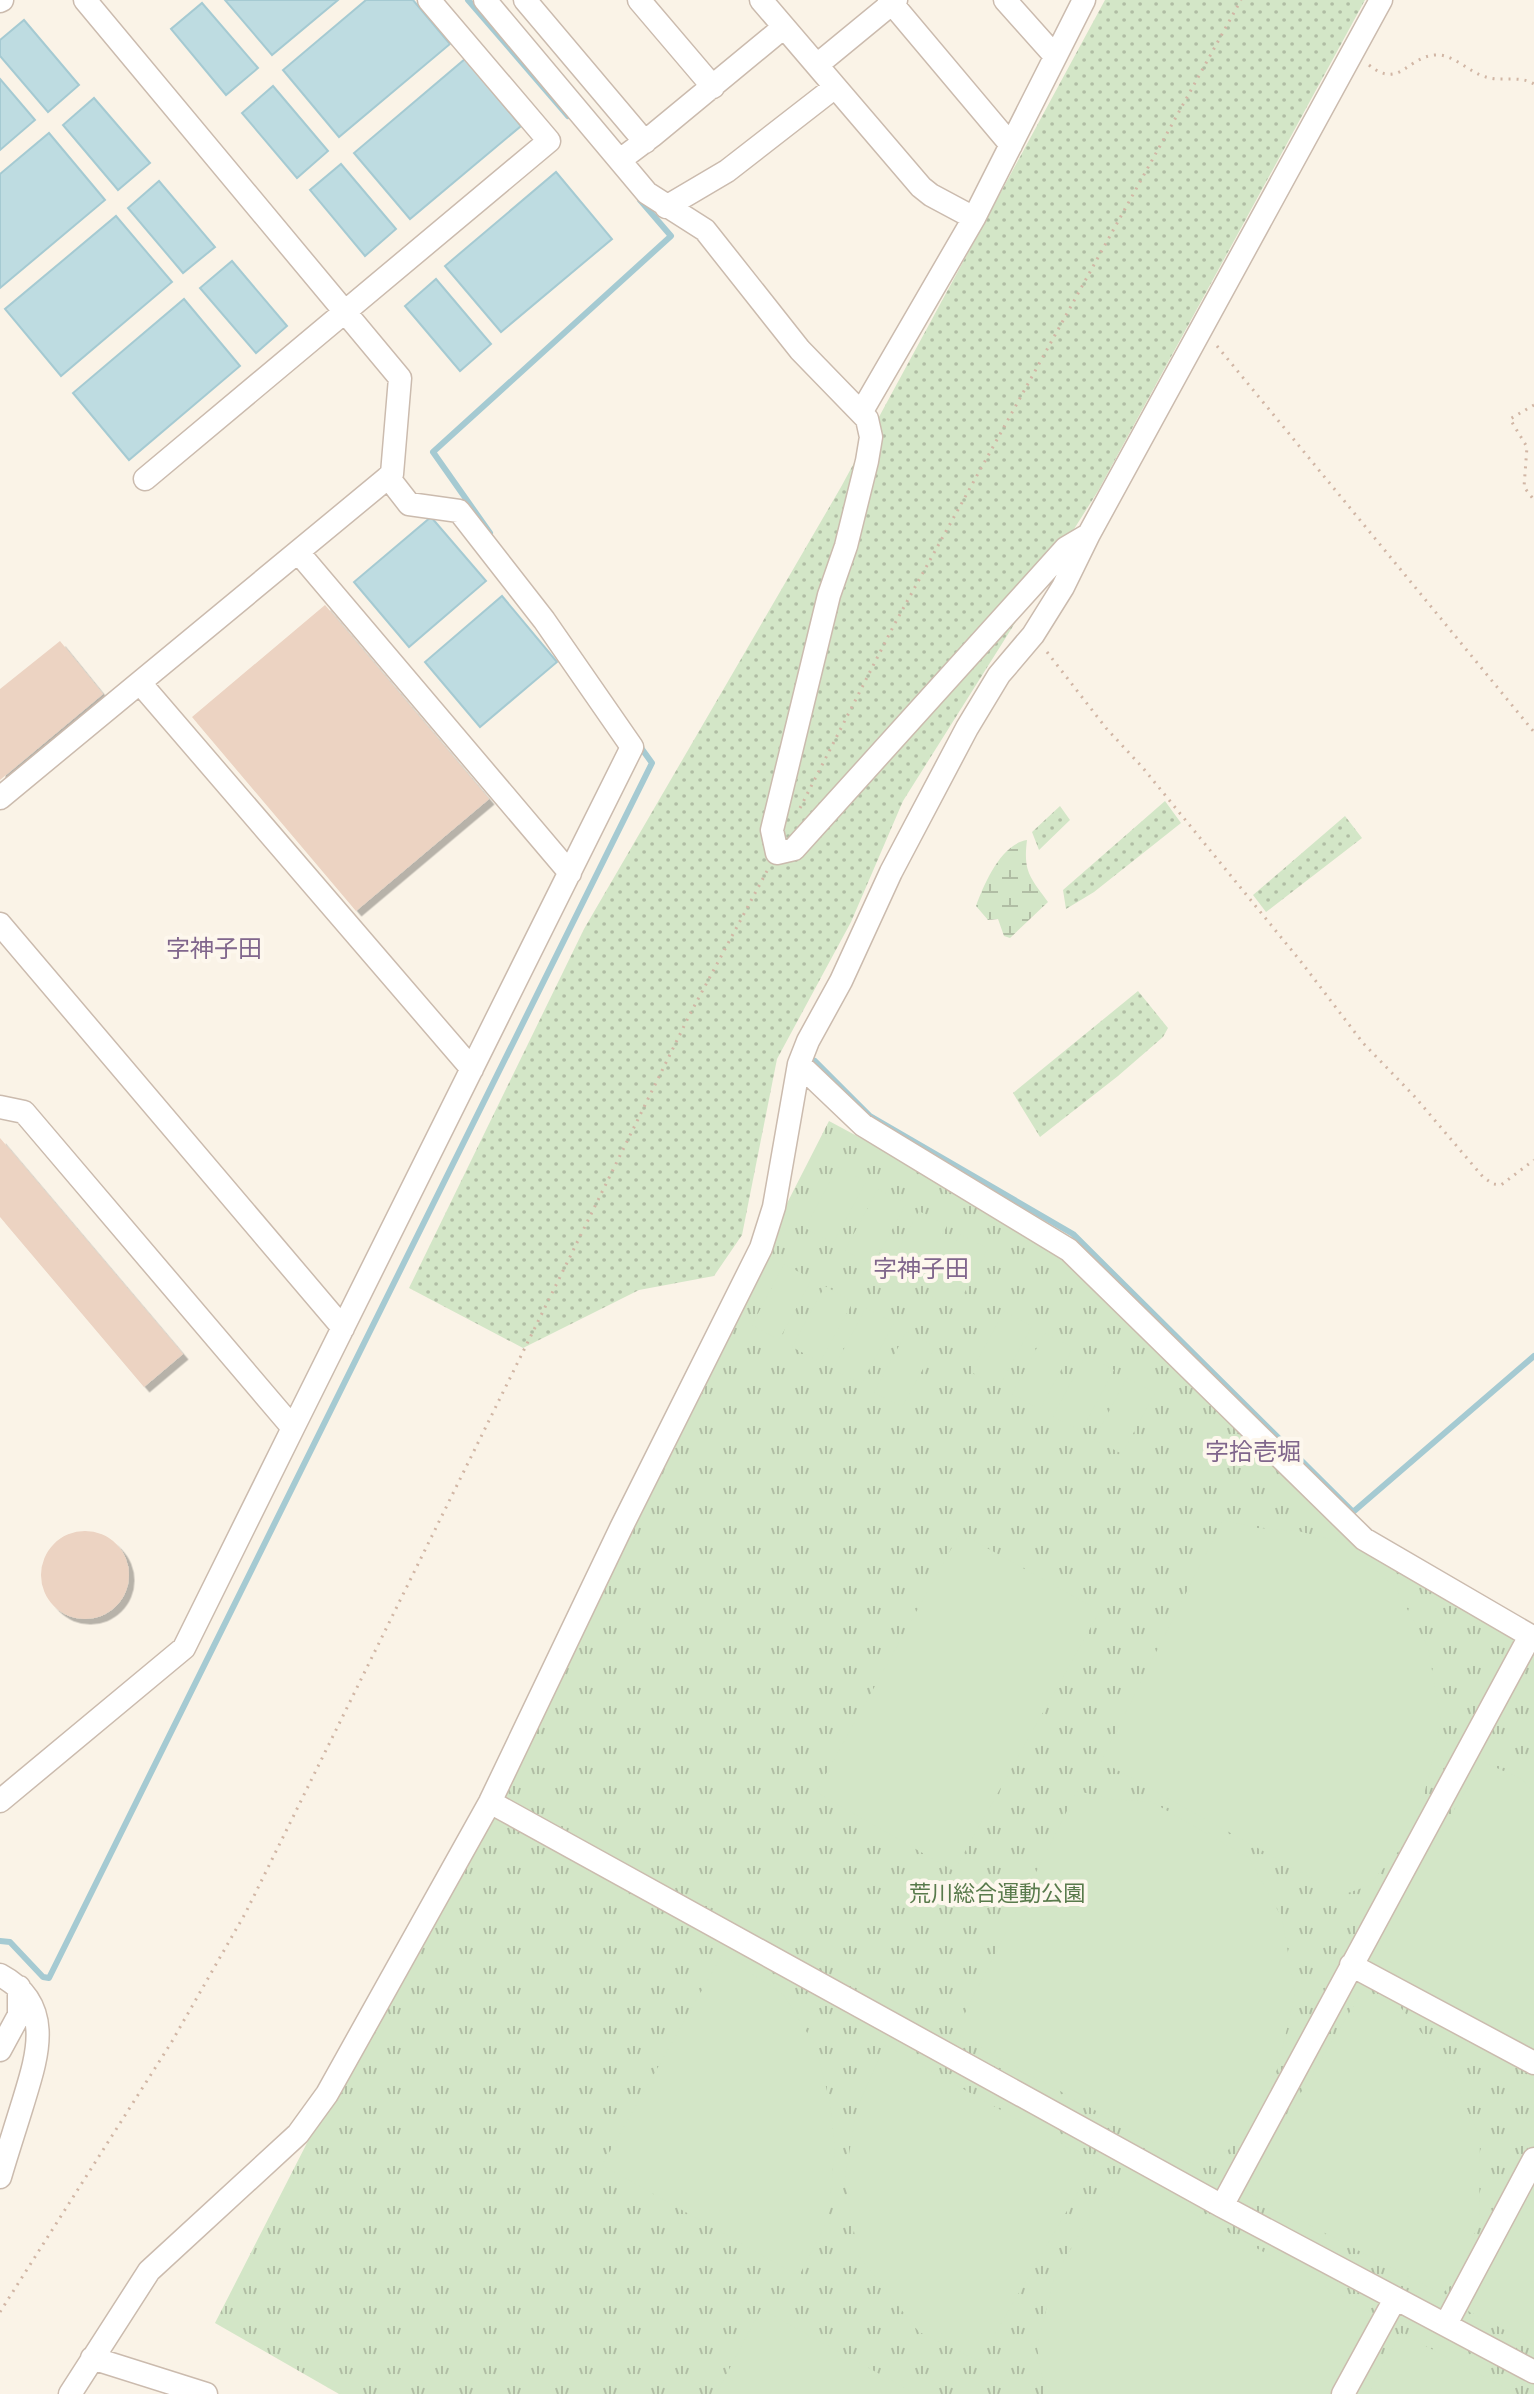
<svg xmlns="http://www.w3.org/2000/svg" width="1534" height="2394" font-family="Helvetica,'Noto Sans JP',sans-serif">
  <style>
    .grass { fill: url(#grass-dots) }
    .wetland { fill: url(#wetland-marsh) }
    .park { fill: url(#park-tufts) }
    .garden { fill: #d3e6c7 }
    .water { fill: #bedce1; stroke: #a5cad2; stroke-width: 2 }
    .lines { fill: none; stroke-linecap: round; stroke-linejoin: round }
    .stream { stroke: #a5cad2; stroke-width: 6 }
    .building { fill: #ecd3c2; filter: url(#shadow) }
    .minor-casing { stroke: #cbbbae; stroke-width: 25 }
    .path { stroke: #d1b6a5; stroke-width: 3; stroke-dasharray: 2 6; stroke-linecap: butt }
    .minor { stroke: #fff; stroke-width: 22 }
    .labels { text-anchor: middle; stroke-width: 8; stroke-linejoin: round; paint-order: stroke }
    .park-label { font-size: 22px; fill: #587a4b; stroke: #fdf7ed }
    .neighbourhood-label { font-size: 24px; fill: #80668c; stroke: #fdf7ed }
  </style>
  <defs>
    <pattern id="grass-dots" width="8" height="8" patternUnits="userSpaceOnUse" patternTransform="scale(2)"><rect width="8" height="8" fill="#d3e6c7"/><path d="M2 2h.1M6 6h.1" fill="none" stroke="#b0bda4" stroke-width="1.8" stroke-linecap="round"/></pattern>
    <pattern id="wetland-marsh" width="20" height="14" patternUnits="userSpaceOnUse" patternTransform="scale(2)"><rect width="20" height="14" fill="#d3e6c7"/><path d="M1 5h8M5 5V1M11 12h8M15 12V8" fill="none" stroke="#b0bda4"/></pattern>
    <pattern id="park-tufts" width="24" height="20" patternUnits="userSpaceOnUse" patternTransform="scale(2)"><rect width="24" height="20" fill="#d3e6c7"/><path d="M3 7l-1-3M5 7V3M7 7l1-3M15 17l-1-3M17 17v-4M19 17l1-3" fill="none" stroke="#b0bda4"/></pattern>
    <filter id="shadow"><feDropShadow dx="5.5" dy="5.5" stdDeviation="0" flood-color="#0004"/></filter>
  </defs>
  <rect width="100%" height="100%" fill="#faf3e7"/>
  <path class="grass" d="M1105 0H1365L1098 491 903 801 851 922 777 1059 742 1235 714 1276 639 1290 523 1348 409 1288 584 929 841 487Z
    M1165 801 1181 823 1094 892 1066 909 1063 890Z
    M1060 806 1070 820 1039 850 1032 832Z
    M1345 816 1362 838 1266 912 1253 895Z
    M1138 991 1168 1028 1163 1037 1118 1076 1040 1137 1013 1093Z"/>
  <path class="wetland" d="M1027 840C1023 872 1030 877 1048 902L1010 938 1004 936 998 919 988 920 976 906C984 884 1001 844 1027 840Z"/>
  <path class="park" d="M829 1121 1004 1215 1081 1267 1361 1548 1534 1646V2394H339L215 2323Z"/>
  <path class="garden" d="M838 1167 866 1182 833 1243 805 1228Z
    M878 1189 906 1204 873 1265 845 1250Z
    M919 1211 947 1226 914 1287 886 1272Z
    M960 1234 988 1249 955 1310 927 1294Z
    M784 1264 812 1279 779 1340 752 1325Z
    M825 1286 853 1302 820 1362 792 1347Z
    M866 1308 894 1323 861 1384 833 1369Z
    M1004 1311 1032 1326 999 1387 971 1372Z
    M907 1331 935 1347 902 1407 874 1392Z
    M1045 1333 1073 1348 1040 1409 1012 1394Z
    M1086 1355 1114 1370 1081 1431 1053 1416Z
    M1127 1378 1155 1393 1122 1454 1094 1439Z
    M1223 1520 1258 1528 1298 1531 1345 1543 1395 1587 1428 1647 1441 1723 1424 1795 1404 1845 1368 1886 1342 1895 1101 1761Z
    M960 1533 1100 1611 954 1871 816 1792Z
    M1483 1762 1522 1779 1534 1794V2051L1362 1962Z
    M1077 1791 1112 1799 1152 1802 1249 1858 1282 1918 1295 1994 1278 2067 1258 2116 1222 2157 1196 2166 955 2033Z
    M722 1955 783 1994 816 2047 830 2103 835 2147 828 2219 799 2276 602 2165Z
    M1363 1990 1401 2008 1445 2061 1480 2137 1479 2221 1460 2276 1442 2294 1242 2190Z
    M885 2045 1095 2163 979 2361 919 2332 858 2255 845 2177 857 2108Z
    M1135 2180 1378 2316 1334 2394H1045L1037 2347 1054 2278 1091 2214Z
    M1534 2189V2345L1462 2308Z
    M761 2309 916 2394H716Z
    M1401 2333 1517 2394H1368Z"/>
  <path class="water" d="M225 0H338L272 55Z
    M366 0H413L450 44 339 137 283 70Z
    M202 3 258 68 226 95 171 29Z
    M24 20 79 85 48 112 0 56V40Z
    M465 59 521 126 410 219 354 153Z
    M0 79 35 120 0 150Z
    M273 86 328 151 297 178 242 113Z
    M94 98 150 163 118 190 63 125Z
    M49 133 105 200 0 288V174Z
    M341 164 396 229 365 256 310 190Z
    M556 172 612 239 501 332 445 266Z
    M159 181 215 247 183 273 128 208Z
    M116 216 172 282 61 376 5 309Z
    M232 261 287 326 256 353 200 288Z
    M436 279 491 344 460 371 405 306Z
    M184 299 240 366 129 460 73 393Z
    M431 517 486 581 409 647 354 582Z
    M502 596 557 662 480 727 425 662Z"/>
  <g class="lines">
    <path class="stream" d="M468 0 568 116
      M490 533 433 452 671 236 640 200
      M815 1061 870 1116 1073 1234 1353 1512 1534 1356
      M0 1941 10 1942 43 1977 49 1978 652 763 639 745"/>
  </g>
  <path class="building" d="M325 605 489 799 356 911 192 717Z
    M60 641 103 694 0 780V689Z
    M0 1138 183 1354 144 1387 0 1217Z
    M41 1575a44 44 0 1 1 88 0a44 44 0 1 1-88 0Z"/>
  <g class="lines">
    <defs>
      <path id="minor" d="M485 0 647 193 705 230 800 350 867 419 871 437 867 461 846 546 829 595 772 830 777 853 794 849 1066 548 1088 535
        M525 0 645 142
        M639 0 713 87
        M761 0 921 187 931 195 974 218
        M889 0 1011 145
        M1005 0 1055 56
        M0 1 2 0
        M817 65 896 0
        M620 160 652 136 784 27
        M666 207 727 171 835 87
        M862 411 974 218 1084 0
        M145 479 549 141 429 0
        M298 552 570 873
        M140 683 472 1069
        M0 798 392 474 400 378 85 0
        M0 924 343 1328
        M799 1064 863 1125 1069 1250 1364 1539 1534 1638
        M0 1107 24 1112 293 1428 184 1648 0 1801
        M293 1428 632 747 544 620 459 511 409 504 388 477
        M490 1802 1222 2206 1534 2372
        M1351 1965 1534 2063
        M0 1975C56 2005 37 2057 22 2106 15 2129 7 2153 0 2177
        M0 2050 19 2015V1987
        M1222 2206 1530 1636
        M1446 2324 1534 2159
        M92 2358 206 2394
        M70 2394 149 2271 298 2134 327 2094 490 1802 621 1528 761 1248 774 1207 799 1064 808 1041 841 981 891 872 967 728 999 675 1033 635 1063 587 1089 534 1381 0
        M1343 2394 1395 2299"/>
    </defs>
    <use href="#minor" class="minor-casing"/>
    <path class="path" d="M1369 65C1399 90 1407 57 1435 55 1452 53 1470 73 1486 77 1502 82 1520 75 1534 84
      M1217 346 1534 732
      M1534 405 1510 419 1527 447 1524 487 1534 500
      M1047 652 1106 728 1143 768 1302 963 1363 1043 1415 1097 1483 1177 1493 1184 1501 1185 1534 1160
      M800 808 894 625 1241 0
      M0 2312 171 2043 246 1912 690 1014 767 871"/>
    <use href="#minor" class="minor"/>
  </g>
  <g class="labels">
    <g class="park-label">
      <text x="997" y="1901">荒川総合運動公園</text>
    </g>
    <g class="neighbourhood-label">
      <text x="214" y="957">字神子田</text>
      <text x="921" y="1277">字神子田</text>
      <text x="1253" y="1460">字拾壱堀</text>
    </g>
  </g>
</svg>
